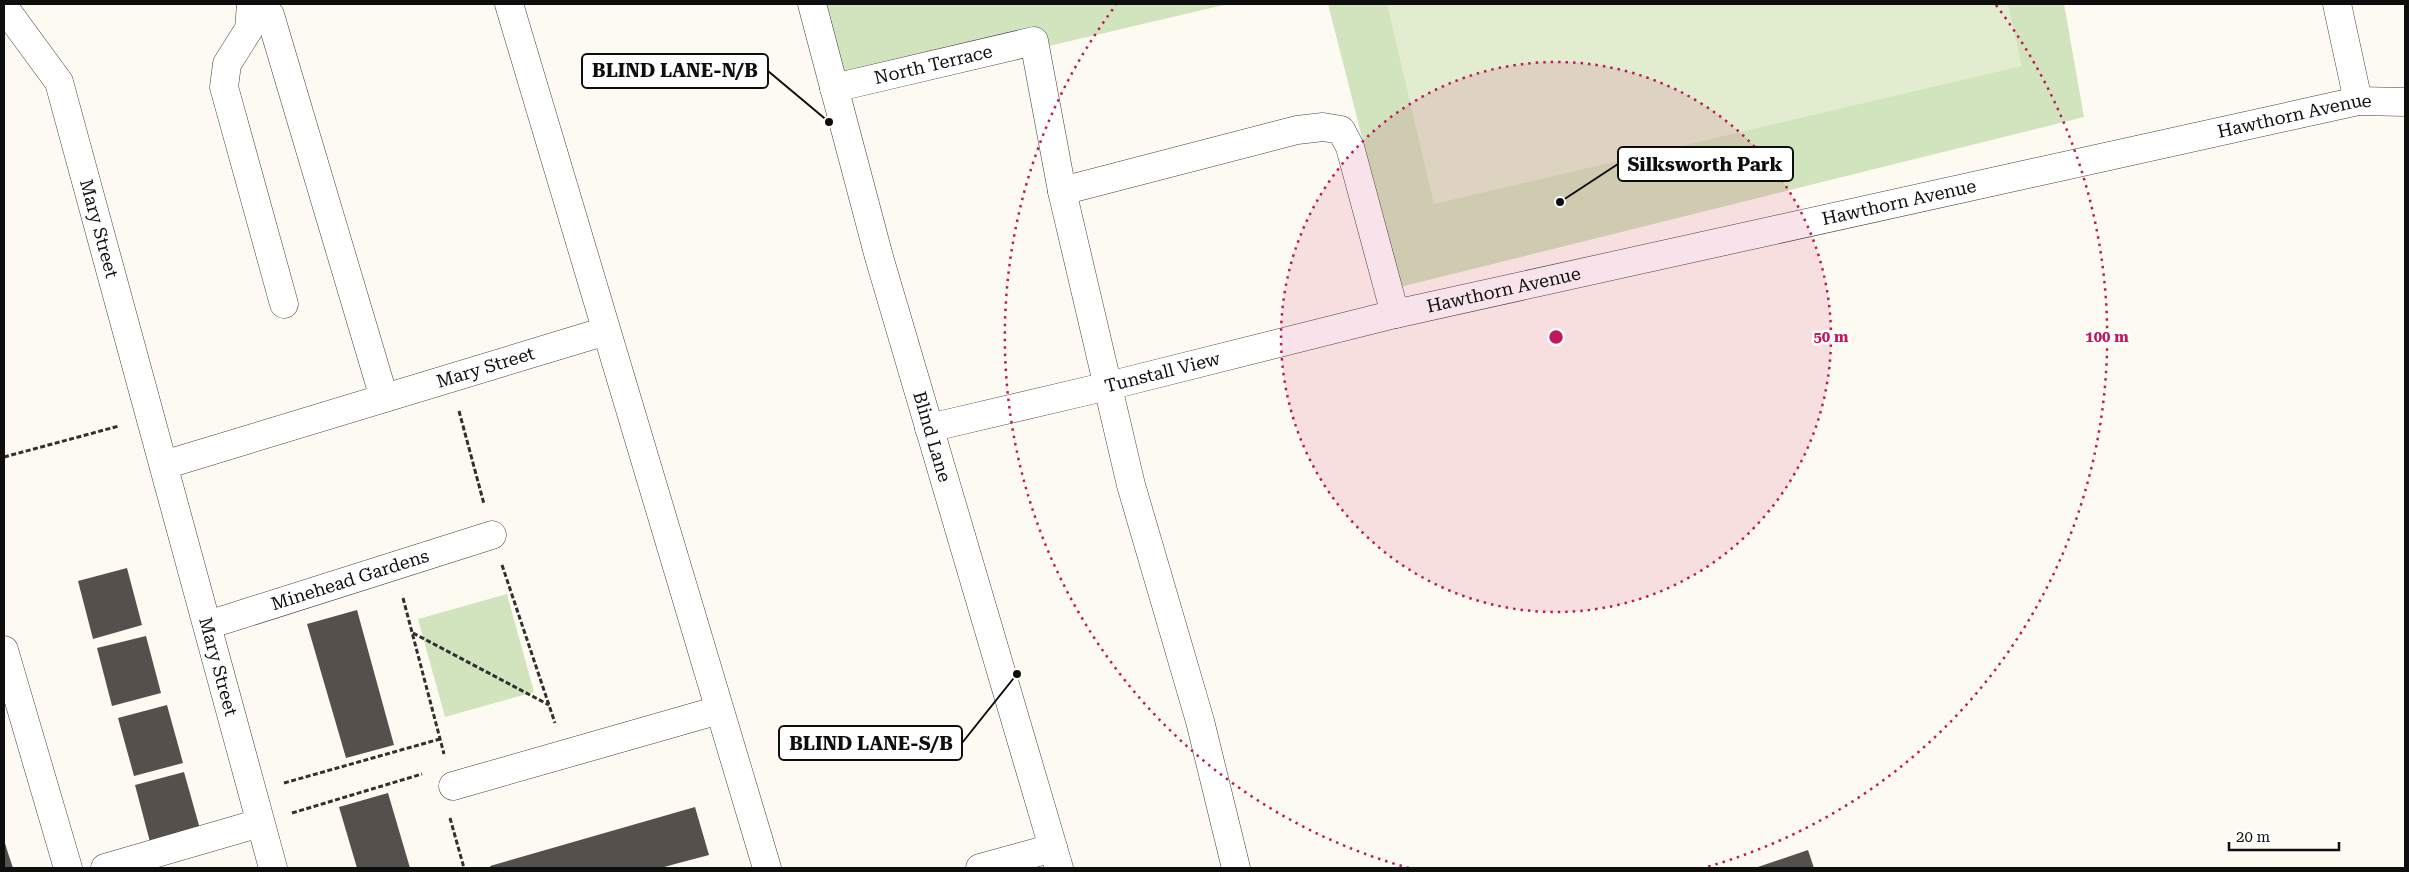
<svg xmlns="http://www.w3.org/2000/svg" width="2409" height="872" font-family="'Roboto Serif',serif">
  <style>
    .green { fill: #d1e4be }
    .pitch { fill: #e2eccf }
    .building { fill: #55504c }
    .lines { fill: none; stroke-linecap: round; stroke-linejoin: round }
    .minor-casing { stroke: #414141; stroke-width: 29 }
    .path { stroke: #303030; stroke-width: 3; stroke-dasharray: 5 2.5; stroke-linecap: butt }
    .minor { stroke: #fff; stroke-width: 28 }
    .ring { fill: none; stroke: #c2185b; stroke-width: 2.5; stroke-dasharray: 2.5 5 }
    .labels { text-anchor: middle; stroke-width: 5; stroke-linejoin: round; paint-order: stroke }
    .street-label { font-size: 18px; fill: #0e0e0e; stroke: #fff }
    .centre { fill: #c2185b; stroke: #fff; stroke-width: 2.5 }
    .ring-label { font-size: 15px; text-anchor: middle; font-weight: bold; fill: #c2185b; stroke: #fff; stroke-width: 5; stroke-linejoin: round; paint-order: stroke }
    .leader { fill: none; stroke: #0e0e0e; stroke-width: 2 }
    .callout-dot { fill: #0e0e0e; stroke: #fff; stroke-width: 2 }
    .callout { fill: #fff; stroke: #0e0e0e; stroke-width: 2 }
    .callout-label { font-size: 19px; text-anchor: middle; font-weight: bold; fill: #0e0e0e }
  </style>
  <rect width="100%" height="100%" fill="#fdfbf1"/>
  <path class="green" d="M820 4H1228L1049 46 1037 32 840 78Z
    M1328 4H2064L2084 117 1400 287Z
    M507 594 534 692 445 717 418 619Z"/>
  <path class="pitch" d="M1387 4H2008L2022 66 1434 204Z"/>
  <path class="building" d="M127 568 142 625 93 639 78 581Z
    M357 610 394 745 346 758 307 624Z
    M146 636 161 693 112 706 97 648Z
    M167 705 183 763 134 776 118 718Z
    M184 772 200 829 150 842 135 785Z
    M388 793 410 868H357L339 807Z
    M695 807 709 855 675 864 661 868H491L490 866Z
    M4 840 8 853 13 868H4Z
    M1808 850 1814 868H1755Z"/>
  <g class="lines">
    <defs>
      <g id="minor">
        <path d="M251 4 249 29 227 64 224 87 284 304"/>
        <path d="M259 4 270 15 384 398"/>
        <path d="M509 4 767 868"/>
        <path id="s1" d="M812 4 879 257 1059 868"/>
        <path d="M2337 4 2358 101"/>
        <path id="s2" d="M4 7 59 82 273 868"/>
        <path id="s3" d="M834 88 1034 41 1062 191 1131 485 1200 721 1236 868"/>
        <path d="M1062 191 1297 130 1323 127 1341 130 1350 147 1395 314"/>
        <path id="s4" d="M929 428 1108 386 1395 314 2358 101 2405 102"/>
        <path id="s5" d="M164 465 606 331"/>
        <path id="s6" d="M208 625 492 535"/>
        <path d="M4 650 68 868"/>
        <path d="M453 786 719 710"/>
        <path d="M105 868 260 823"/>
        <path d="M980 868 1053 848"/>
      </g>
    </defs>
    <use href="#minor" class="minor-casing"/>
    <path class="path" d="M459 411 484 504
      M4 457 119 426
      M502 565 555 723
      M403 598 444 754
      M413 633 549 705
      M284 783 440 739
      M292 813 422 774
      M450 818 464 868"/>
    <use href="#minor" class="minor"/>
  </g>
  <circle cx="1556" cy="337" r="275" fill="#c2185b" fill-opacity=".12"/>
  <g class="ring">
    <circle cx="1556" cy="337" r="275"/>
    <path d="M1409 868A551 551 0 0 1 1116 5M1996 5A551 551 0 0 1 1703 868"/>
  </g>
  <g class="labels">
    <g class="street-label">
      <text dy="6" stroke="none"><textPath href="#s3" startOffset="102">North Terrace</textPath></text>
      <text dy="6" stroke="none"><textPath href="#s4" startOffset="1401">Hawthorn Avenue</textPath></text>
      <text dy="6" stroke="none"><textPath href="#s4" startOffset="996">Hawthorn Avenue</textPath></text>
      <text dy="6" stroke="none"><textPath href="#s2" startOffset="245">Mary Street</textPath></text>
      <text dy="6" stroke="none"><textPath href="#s4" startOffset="591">Hawthorn Avenue</textPath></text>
      <text dy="6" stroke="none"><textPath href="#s5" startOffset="336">Mary Street</textPath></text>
      <text dy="6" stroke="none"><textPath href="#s4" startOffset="240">Tunstall View</textPath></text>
      <text dy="6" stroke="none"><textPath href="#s1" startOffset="449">Blind Lane</textPath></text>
      <text dy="6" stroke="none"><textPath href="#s6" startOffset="149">Minehead Gardens</textPath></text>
      <text dy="6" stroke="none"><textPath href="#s2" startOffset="699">Mary Street</textPath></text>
    </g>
  </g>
  <circle cx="1556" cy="337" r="8" class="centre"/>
  <g class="ring-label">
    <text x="1831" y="342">50 m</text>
    <text x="2107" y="342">100 m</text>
  </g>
  <path class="leader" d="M829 122L768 71M1560 202L1618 164M1017 674L962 743"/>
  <g class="callout-dot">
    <circle cx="829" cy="122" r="5"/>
    <circle cx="1560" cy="202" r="5"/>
    <circle cx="1017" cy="674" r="5"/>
  </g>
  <g class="callout">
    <rect x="582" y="54" width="186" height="34" rx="5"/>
    <rect x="1618" y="147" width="175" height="34" rx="5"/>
    <rect x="779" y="726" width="183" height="34" rx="5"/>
  </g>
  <g class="callout-label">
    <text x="675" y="77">BLIND LANE-N/B</text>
    <text x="1705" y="171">Silksworth Park</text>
    <text x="871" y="750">BLIND LANE-S/B</text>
  </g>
  <rect width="2409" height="872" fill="none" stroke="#0e0e0e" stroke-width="10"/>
  <path d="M2229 842v8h110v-8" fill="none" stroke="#0e0e0e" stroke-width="2.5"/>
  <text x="2236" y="842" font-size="15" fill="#0e0e0e" stroke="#ffffff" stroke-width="4" paint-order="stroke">20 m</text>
</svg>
